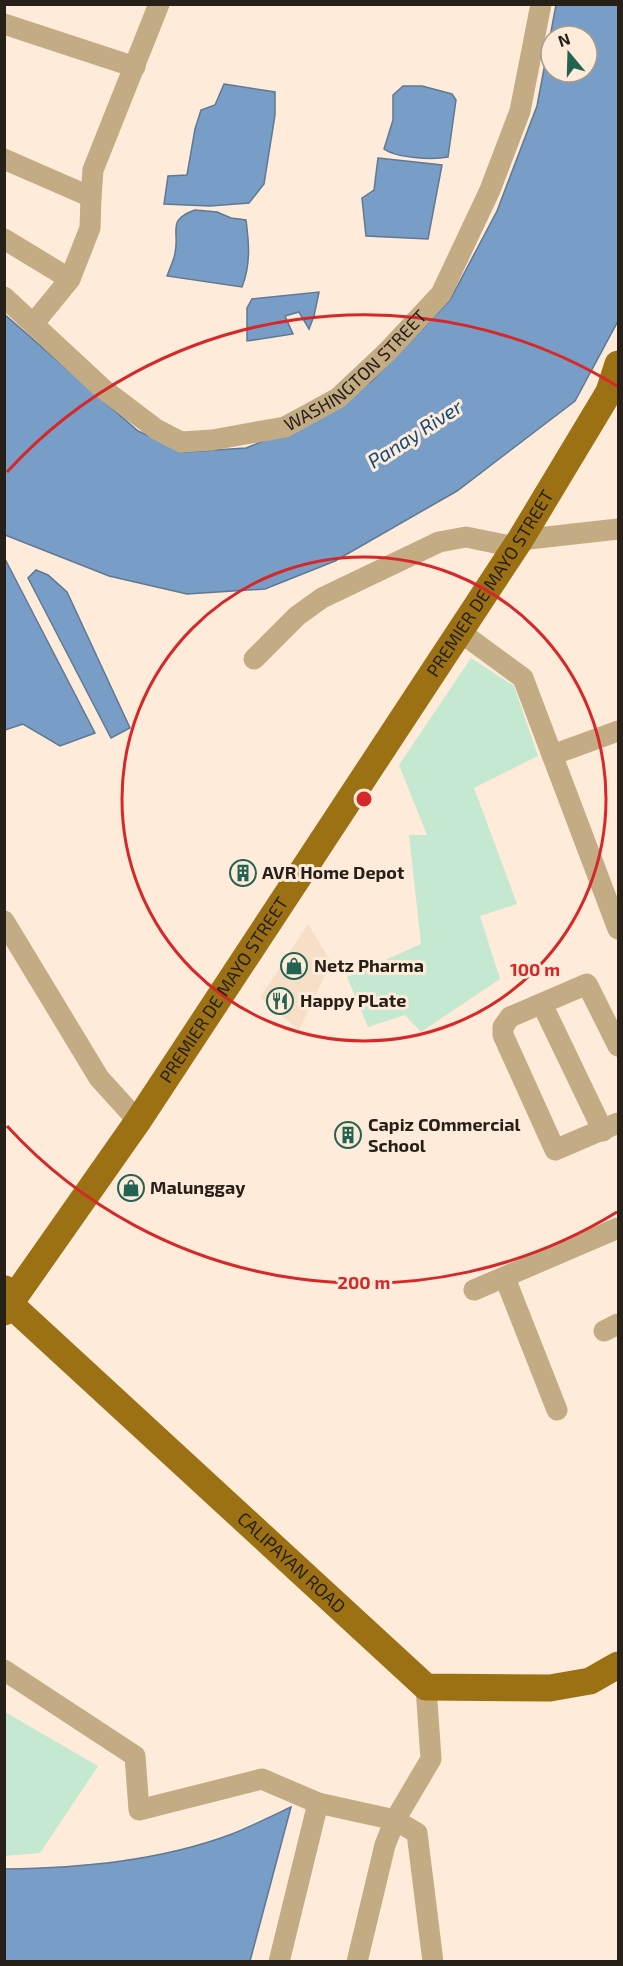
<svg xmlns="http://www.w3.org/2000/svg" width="623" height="1966" font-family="'Exo 2',sans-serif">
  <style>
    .built { fill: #f7dec7 }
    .green { fill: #c5e8d0 }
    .water { fill: #789ec7; stroke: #5f7893; stroke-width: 1.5; fill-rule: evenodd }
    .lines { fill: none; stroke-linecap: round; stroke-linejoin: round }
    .minor { stroke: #c3ab84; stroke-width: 21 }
    .major { stroke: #9c7114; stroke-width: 27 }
    .ring { fill: none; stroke: #d62828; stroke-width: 3 }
    .labels { text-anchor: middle; stroke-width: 6; stroke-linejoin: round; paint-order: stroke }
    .street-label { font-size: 18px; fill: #262019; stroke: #feebd9 }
    .poi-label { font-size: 18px; font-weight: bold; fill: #262019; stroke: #feebd9; text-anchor: start }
    .water-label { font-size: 20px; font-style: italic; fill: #0f497c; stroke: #feebd9 }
    .centre { fill: #d62828; stroke: #feebd9; stroke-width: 3 }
    .ring-label { font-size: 18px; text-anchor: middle; font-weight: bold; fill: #d62828; stroke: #feebd9; stroke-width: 6; stroke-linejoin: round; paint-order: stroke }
  </style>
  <rect width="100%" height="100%" fill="#feebd9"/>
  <path class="built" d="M308 924 331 962 299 1030 260 998Z"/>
  <path class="green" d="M471 658 514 686 538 756 474 788 517 904 480 916 500 979 421 1032 405 1015 368 1027 347 977 421 944 409 835H427L399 765Z
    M5 1712 98 1766 40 1853 5 1856Z"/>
  <path class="water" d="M556 5H618V321L575 401 457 491 335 561 265 589 187 594 109 576 5 535 4 314 138 431 185 452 246 448 308 423 371 382 450 300 497 211 537 106ZM551 36H587V72H551Z
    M224 84 275 92V115L264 184 249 203 210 206 164 204 168 176 187 175 195 129 201 110 215 105Z
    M403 86H422L452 94 456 100 448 157C432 160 396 158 384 149L393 120V95Z
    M378 158 442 165 428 239 366 236 362 198 374 190Z
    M195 210 217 212 231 218 246 220C249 243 251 264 242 287L167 276C170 268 174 260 175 253 180 231 166 220 195 210Z
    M319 292 314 316 309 329 299 312 285 316 293 334 247 341V308L252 299Z
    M5 559 95 733 60 746 23 724 5 730Z
    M36 570 48 575 67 592 130 728 111 738 28 578Z
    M291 1807 250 1961H5V1869C81 1868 160 1861 232 1834 252 1826 272 1816 291 1807Z"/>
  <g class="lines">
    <g class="minor">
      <path d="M4 24 135 67"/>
      <path d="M4 159 91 197 93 170 159 4"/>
      <path d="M4 239 70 279"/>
      <path id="s1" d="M4 297 102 388 156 429 181 442 212 440 285 427 338 398 387 352 441 294 490 190 520 111 541 4"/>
      <path d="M34 323 70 279 90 228 91 197"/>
      <path d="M520 540 618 529"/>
      <path d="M459 631 523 678 618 929"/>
      <path d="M254 659 297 616 322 598 439 542 466 537 515 547"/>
      <path d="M552 755 618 731"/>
      <path d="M4 921 99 1078 138 1121"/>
      <path d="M542 1004 603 1131"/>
      <path d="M618 1046 587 984 510 1017 503 1027V1035L555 1150 618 1123"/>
      <path d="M505 1278 557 1410"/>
      <path d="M474 1290 618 1228"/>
      <path d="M604 1331 618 1324"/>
      <path d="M4 1670 135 1756 139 1810 262 1779 318 1803"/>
      <path d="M279 1962 318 1803 395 1820 417 1833 433 1962"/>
      <path d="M357 1962 385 1845 395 1820 431 1759 426 1687"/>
    </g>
    <g class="major">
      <path id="s2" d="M5 1289 10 1304 426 1687 550 1688 590 1681 618 1665"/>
      <path id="s3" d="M4 1312 138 1121 520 540 609 392 618 364"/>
    </g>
  </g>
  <g class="ring">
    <circle cx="364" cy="799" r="242"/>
    <path d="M617 1212A484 484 0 0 1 7 1126M7 472A484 484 0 0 1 617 386"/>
  </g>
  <defs>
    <symbol id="building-ring" viewBox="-11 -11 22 22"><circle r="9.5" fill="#feebd9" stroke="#236352" stroke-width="1.5"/><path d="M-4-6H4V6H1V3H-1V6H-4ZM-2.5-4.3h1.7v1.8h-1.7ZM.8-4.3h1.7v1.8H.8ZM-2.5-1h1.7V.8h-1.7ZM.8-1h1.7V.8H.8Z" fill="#236352"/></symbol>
    <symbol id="shop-ring" viewBox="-11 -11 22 22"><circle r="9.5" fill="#feebd9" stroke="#236352" stroke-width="1.5"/><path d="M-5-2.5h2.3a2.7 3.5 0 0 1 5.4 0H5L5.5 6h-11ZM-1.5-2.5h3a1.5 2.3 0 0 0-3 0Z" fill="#236352"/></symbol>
    <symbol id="restaurant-ring" viewBox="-11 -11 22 22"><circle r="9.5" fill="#feebd9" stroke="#236352" stroke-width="1.5"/><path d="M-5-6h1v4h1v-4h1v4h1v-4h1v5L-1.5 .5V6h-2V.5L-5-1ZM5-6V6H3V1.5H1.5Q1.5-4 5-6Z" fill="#236352"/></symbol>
  </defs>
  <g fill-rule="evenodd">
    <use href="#building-ring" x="228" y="858" width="30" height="30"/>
    <use href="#shop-ring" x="279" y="951" width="30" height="30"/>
    <use href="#restaurant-ring" x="265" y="986" width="30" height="30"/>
    <use href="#building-ring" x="333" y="1120" width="30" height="30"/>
    <use href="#shop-ring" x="116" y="1173" width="30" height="30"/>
  </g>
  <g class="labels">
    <g class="street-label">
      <text dy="6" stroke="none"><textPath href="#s1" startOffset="426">WASHINGTON STREET</textPath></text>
      <text dy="6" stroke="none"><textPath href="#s3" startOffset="876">PREMIER DE MAYO STREET</textPath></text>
      <text dy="6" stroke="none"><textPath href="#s3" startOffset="390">PREMIER DE MAYO STREET</textPath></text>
      <text dy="6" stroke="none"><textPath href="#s2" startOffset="398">CALIPAYAN ROAD</textPath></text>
    </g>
    <g class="poi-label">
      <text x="262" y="879">AVR Home Depot</text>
      <text x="314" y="972">Netz Pharma</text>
      <text x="300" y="1007">Happy PLate</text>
      <text x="368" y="1131">Capiz COmmercial<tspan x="368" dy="21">School</tspan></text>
      <text x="150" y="1194">Malunggay</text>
    </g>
    <g class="water-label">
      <text transform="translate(415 434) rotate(-33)" y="7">Panay River</text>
    </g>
  </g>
  <circle cx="364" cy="799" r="9" class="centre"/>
  <g class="ring-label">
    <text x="535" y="976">100 m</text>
    <text x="364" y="1289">200 m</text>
  </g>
  <rect width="623" height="1966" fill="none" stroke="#262019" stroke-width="12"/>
  <g transform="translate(569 54) rotate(341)"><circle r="28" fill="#feebd9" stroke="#a89a8c" stroke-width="1.5"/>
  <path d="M0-4.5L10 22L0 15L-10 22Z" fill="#236352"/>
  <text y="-9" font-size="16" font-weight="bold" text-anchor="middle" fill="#262019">N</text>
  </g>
</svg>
